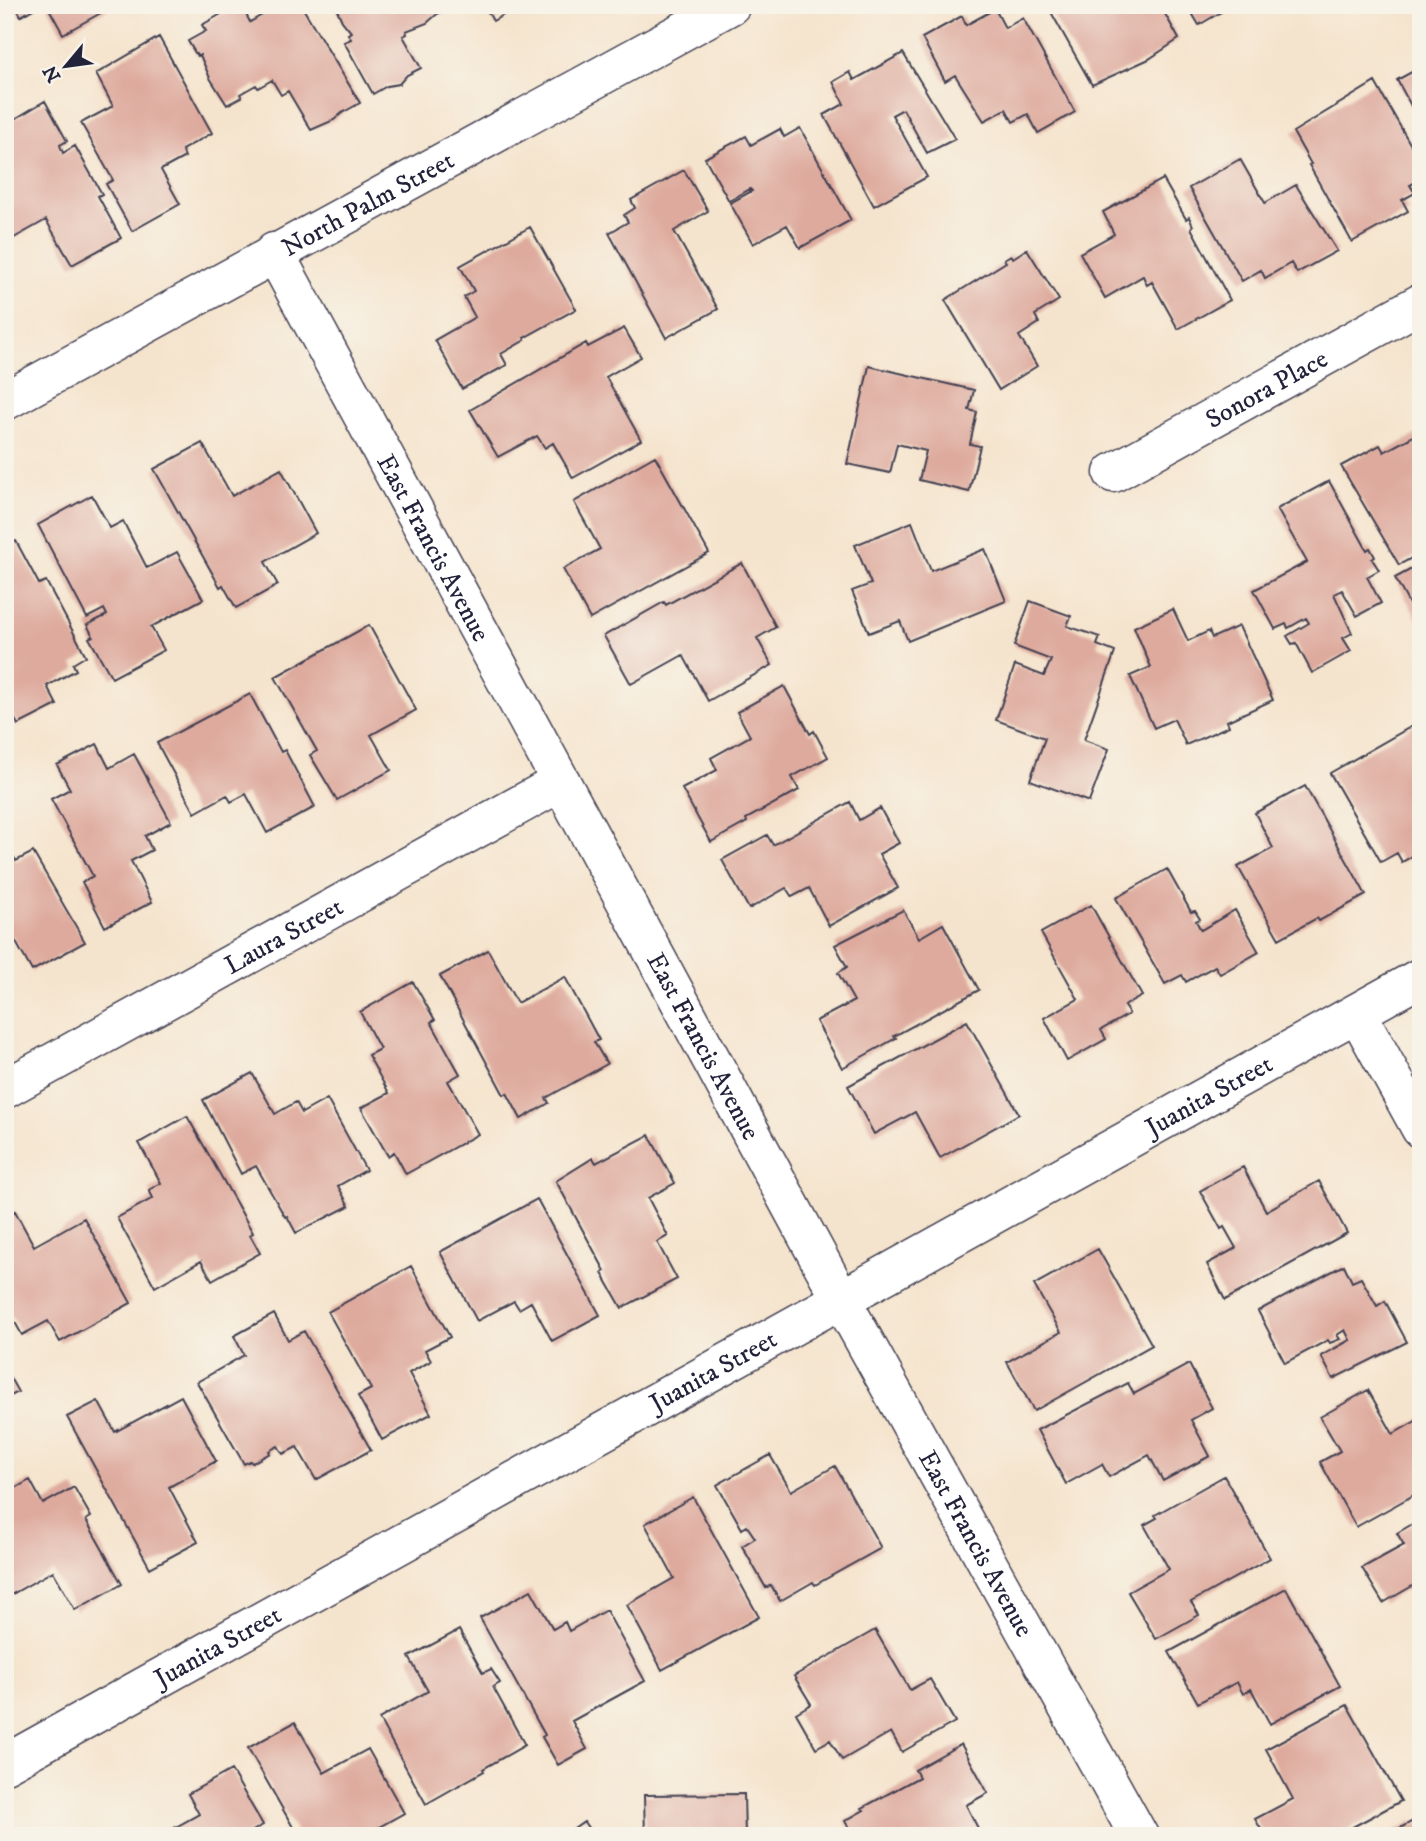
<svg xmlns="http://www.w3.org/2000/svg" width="1426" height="1841" font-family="'IM FELL DW Pica',serif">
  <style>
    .building { fill: #deaa9e }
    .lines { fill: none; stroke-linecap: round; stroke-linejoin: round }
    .street-casing { stroke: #423f51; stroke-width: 41 }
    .street { stroke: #fff; stroke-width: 38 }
    .labels { text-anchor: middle; stroke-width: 7; stroke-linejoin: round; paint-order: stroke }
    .street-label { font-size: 26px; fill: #22223b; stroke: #f7f3e8 }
  </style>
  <rect width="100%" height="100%" fill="#f7f3e8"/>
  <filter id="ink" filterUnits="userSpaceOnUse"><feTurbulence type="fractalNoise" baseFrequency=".0143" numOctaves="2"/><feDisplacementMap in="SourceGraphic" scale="14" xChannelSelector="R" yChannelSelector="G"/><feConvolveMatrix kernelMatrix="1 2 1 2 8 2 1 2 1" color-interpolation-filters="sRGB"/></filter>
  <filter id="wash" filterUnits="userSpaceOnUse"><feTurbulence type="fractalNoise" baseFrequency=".00686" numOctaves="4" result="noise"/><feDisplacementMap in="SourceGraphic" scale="28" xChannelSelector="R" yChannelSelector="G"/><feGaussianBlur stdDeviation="1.57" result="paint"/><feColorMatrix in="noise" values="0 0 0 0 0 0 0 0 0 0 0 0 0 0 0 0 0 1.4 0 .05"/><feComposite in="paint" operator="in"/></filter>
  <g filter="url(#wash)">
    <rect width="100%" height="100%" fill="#f5e4cd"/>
    <g id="blocks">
      <path class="building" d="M15 5H40L21 16Z
        M47 5H115L63 34Z
        M237 5H241L250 22 279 5H301L360 103 342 113 334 120 311 130 288 91 281 95 272 80 258 88 256 85 240 94 242 97 227 105 210 78 200 55 197 56 188 41 206 31 202 25Z
        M335 5H453L436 15 427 23 406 31 407 34 403 36 421 68 407 75 399 84 387 86 373 94 344 42 351 39 348 34 351 32 342 21Z
        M484 5H521L493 21Z
        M1047 5H1160L1179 39 1149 59 1092 85Z
        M1187 5H1233L1199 25Z
        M995 9 1005 28 1023 18 1075 112 1038 133 1028 114 1013 122 1006 109 984 121 955 75 945 81 922 38 962 16 966 25Z
        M159 37 212 133 182 150 185 157 161 170 180 204 132 231 106 184 113 180 81 123 113 106 96 74Z
        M903 53 955 139 927 153 903 109 892 115 927 177 874 206 824 115 844 104 833 82 850 72 854 80Z
        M1421 67V124L1397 80Z
        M1375 82 1421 163V179L1410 185 1415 193 1402 200 1408 211 1352 242 1309 165 1311 164 1293 132Z
        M45 101 67 141 60 145 63 153 75 146 102 194 98 196 121 238 72 265 46 220 5 243V166L12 162 5 149V125Z
        M800 128 851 220 800 248 787 225 753 244 730 203 752 191 750 189 729 201 705 158 746 136 751 145 780 129 784 137Z
        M1240 159 1265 203 1296 185 1337 251 1297 273 1291 263 1265 278 1261 270 1242 281 1189 188Z
        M684 170 708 211 674 231 718 309 666 338 609 233 628 222 624 215 635 208 631 200Z
        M1163 179 1186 219 1189 217 1193 226 1191 228 1230 300 1178 329 1152 282 1147 285 1143 276 1105 298 1080 253 1114 234 1103 212Z
        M530 227 576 309 524 338 525 340 501 354 507 365 462 389 435 340 475 317 464 297 474 291 460 266Z
        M1027 249 1059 300 1035 315 1039 323 1019 336 1037 366 999 390 945 300 1006 262 1004 259 1011 255 1013 258Z
        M624 328 641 357 606 377 641 440 573 478 553 443 545 448 537 436 498 457 470 410 586 343 588 347Z
        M869 366 974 390 969 410 977 412 970 444 980 446 969 492 919 480 926 451 897 444 890 473 847 464Z
        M1421 432V553L1399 565 1341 466 1380 445 1384 452Z
        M202 443 232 496 281 469 316 533 265 562 278 585 236 608 223 585 220 587 154 469Z
        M655 456 709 553 590 619 563 569 600 549 574 502Z
        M1329 481 1367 550 1370 548 1375 557 1372 559 1379 570 1367 577 1381 603 1357 616 1342 590 1334 594 1352 633 1343 638 1351 651 1312 673 1296 643 1292 644 1287 636 1309 623 1306 618 1288 628 1286 624 1275 629 1254 590 1307 562 1277 509Z
        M92 495 110 528 123 521 147 568 177 552 203 599 151 627 164 650 112 678 89 638 93 636 87 625 107 615 104 609 87 618 38 525Z
        M912 522 931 571 985 549 1006 601 908 641 900 621 869 633 852 591 871 584 855 545Z
        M16 541 39 584 46 581 86 656 73 664 76 670 47 686 57 705 18 725 8 706 5 707V547Z
        M742 563 776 627 757 638 772 665 708 701 683 655 631 684 604 636 664 602 666 605Z
        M1421 564V626L1395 578Z
        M1030 601 1071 616 1067 626 1100 637 1097 645 1115 652 1084 740 1109 749 1089 802 1030 780 1045 738 996 720 1015 665 1044 676 1051 660 1014 646Z
        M1173 609 1188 641 1209 631 1212 638 1239 626 1273 700 1227 721 1229 726 1186 745 1174 719 1154 728 1130 676 1151 667 1134 627Z
        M369 625 416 710 371 735 391 770 337 800 310 755 317 751 275 677Z
        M784 686 810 734 814 731 828 757 792 777 799 790 746 819 747 822 711 842 682 789 717 770 711 758 750 736 737 712Z
        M250 694 281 752 285 750 315 807 267 833 246 794 231 802 227 795 195 813 157 743Z
        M1421 721V851L1402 862 1397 853 1381 862 1330 773Z
        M97 744 109 768 134 754 171 822 145 836 152 850 131 861 152 902 105 927 82 882 93 876 51 799 70 789 57 765Z
        M1305 786 1366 895 1319 921 1317 918 1279 939 1238 867 1273 848 1255 813Z
        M850 802 859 820 880 808 899 843 879 854 898 888 829 926 809 888 792 897 786 888 749 909 722 860 767 835 773 845Z
        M5 842 16 861 33 852 85 942 32 971 12 935 5 939Z
        M1167 869 1191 912 1195 911 1200 919 1196 921 1201 930 1235 910 1259 952 1220 974 1215 966 1186 982 1182 975 1165 984 1116 898Z
        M1091 905 1142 996 1124 1006 1129 1014 1101 1030 1106 1039 1067 1061 1044 1018 1078 999 1041 933Z
        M903 910 919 938 943 924 979 990 894 1036 896 1038 842 1068 816 1021 854 1001 838 973 847 967 835 945Z
        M488 950 517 1003 565 977 599 1040 594 1042 607 1064 546 1098 549 1103 521 1119 507 1093 504 1095 440 976Z
        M413 982 435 1020 431 1022 460 1074 448 1081 478 1134 406 1174 394 1152 388 1156 361 1108 389 1093 368 1055 380 1049 360 1012Z
        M967 1021 1019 1114 940 1158 915 1112 874 1134 848 1086Z
        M252 1073 275 1114 296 1102 302 1113 327 1099 366 1170 338 1186 349 1206 296 1233 287 1216 285 1217 256 1166 241 1174 203 1100Z
        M187 1116 253 1233 250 1235 260 1253 212 1280 201 1261 155 1287 117 1218 153 1198 149 1190 161 1183 139 1143Z
        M649 1135 675 1183 648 1198 668 1236 657 1242 677 1279 622 1308 602 1273 605 1271 556 1181 593 1158 596 1163Z
        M1243 1167 1266 1211 1319 1181 1347 1233 1225 1300 1207 1264 1236 1248 1224 1227 1221 1229 1200 1191Z
        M537 1199 600 1315 552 1341 531 1302 519 1309 514 1301 477 1321 440 1252Z
        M15 1211 34 1246 84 1218 131 1303 60 1342 48 1321 22 1335 5 1304V1217Z
        M1098 1249 1152 1345 1034 1411 1007 1362 1061 1332 1034 1285Z
        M1344 1265 1352 1282 1361 1278 1377 1306 1385 1301 1407 1342 1333 1379 1321 1356 1350 1340 1345 1330 1337 1335 1340 1339 1330 1343 1328 1340 1285 1363 1258 1311Z
        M411 1266 450 1337 425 1350 431 1361 409 1373 431 1414 382 1440 358 1396 371 1389 328 1312Z
        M274 1314 288 1340 304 1331 371 1450 316 1480 297 1447 283 1454 278 1446 269 1451 270 1453 252 1463 250 1461 244 1464 197 1382 244 1355 234 1336Z
        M1189 1364 1212 1408 1191 1420 1210 1456 1163 1481 1149 1455 1109 1477 1102 1464 1066 1484 1037 1430 1128 1383 1134 1394Z
        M5 1369 18 1392 5 1399Z
        M1368 1390 1393 1434 1421 1418V1491L1356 1527 1320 1462 1340 1451 1320 1417Z
        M181 1396 216 1461 169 1487 198 1542 150 1568 67 1417 98 1401 115 1432Z
        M770 1455 791 1491 835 1466 881 1548 815 1585 813 1582 780 1601 771 1585 766 1588 742 1546 755 1538 747 1526 742 1529 717 1485Z
        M1224 1476 1270 1558 1191 1602 1199 1615 1156 1639 1128 1592 1169 1569 1144 1525 1157 1518 1155 1515Z
        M30 1480 43 1504 74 1487 91 1517 86 1520 122 1584 75 1610 53 1571 7 1597 5 1494Z
        M693 1497 759 1617 662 1670 627 1605 674 1578 645 1524Z
        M1421 1519V1581L1383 1603 1362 1568 1404 1545 1397 1533Z
        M1286 1588 1340 1686 1270 1724 1251 1689 1243 1694 1237 1682 1198 1703 1169 1652Z
        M531 1590 553 1629 565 1622 569 1631 606 1610 645 1681 572 1721 587 1749 558 1765 542 1737 545 1735 480 1618Z
        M459 1630 483 1673 491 1669 500 1683 493 1687 525 1745 483 1769 484 1771 426 1804 379 1719 428 1691 409 1657Z
        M875 1630 910 1690 930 1679 955 1722 902 1752 891 1732 842 1760 830 1740 816 1748 796 1713 811 1704 794 1676Z
        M1347 1705 1401 1801 1347 1830 1348 1832 1341 1836H1265L1255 1819 1293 1799 1266 1749Z
        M295 1722 324 1773 368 1749 404 1813 363 1836H298L248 1748Z
        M961 1744 988 1793 966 1805 982 1836H853L845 1821 864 1810 862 1808 919 1777 915 1770Z
        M231 1770 263 1825 244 1836H160L199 1814 188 1794Z
        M744 1794 745 1836H645L644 1795Z
        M1413 1821 1414 1825 1421 1822V1836H1385Z
        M584 1822 594 1836H564Z"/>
    </g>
  </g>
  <g filter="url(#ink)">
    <use href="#blocks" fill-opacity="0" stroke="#423f51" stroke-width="2"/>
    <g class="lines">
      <defs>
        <g id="street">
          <path id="s1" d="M274 252 841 1299 1139 1836"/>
          <path id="s2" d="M5 401 731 5"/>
          <path id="s3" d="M1113 473 1421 303"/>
          <path d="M1357 1013 1421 1129"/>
          <path id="s4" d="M5 1089 561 782"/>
          <path id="s5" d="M5 1764 1421 977"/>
        </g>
      </defs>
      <use href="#street" class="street-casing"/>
      <use href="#street" class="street"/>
    </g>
  </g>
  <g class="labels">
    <g class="street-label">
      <text dy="9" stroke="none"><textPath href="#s2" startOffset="413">North Palm Street</textPath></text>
      <text dy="9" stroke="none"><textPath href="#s3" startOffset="175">Sonora Place</textPath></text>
      <text dy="9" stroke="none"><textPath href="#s1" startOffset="336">East Francis Avenue</textPath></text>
      <text dy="9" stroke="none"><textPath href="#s4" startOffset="318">Laura Street</textPath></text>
      <text dy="9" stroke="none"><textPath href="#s1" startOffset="903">East Francis Avenue</textPath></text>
      <text dy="9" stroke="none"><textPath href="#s5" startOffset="1377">Juanita Street</textPath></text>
      <text dy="9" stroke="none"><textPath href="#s5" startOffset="810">Juanita Street</textPath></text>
      <text dy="9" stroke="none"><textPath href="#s1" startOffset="1470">East Francis Avenue</textPath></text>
      <text dy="9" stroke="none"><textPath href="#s5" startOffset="243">Juanita Street</textPath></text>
    </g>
  </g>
  <rect width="1426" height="1841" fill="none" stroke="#f7f3e8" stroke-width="28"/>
  <g transform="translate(66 66) rotate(241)" stroke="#f7f3e8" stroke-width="5" paint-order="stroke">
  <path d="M0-5L12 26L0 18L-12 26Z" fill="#22223b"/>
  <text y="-10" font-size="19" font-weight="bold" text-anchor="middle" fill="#22223b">N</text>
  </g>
</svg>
